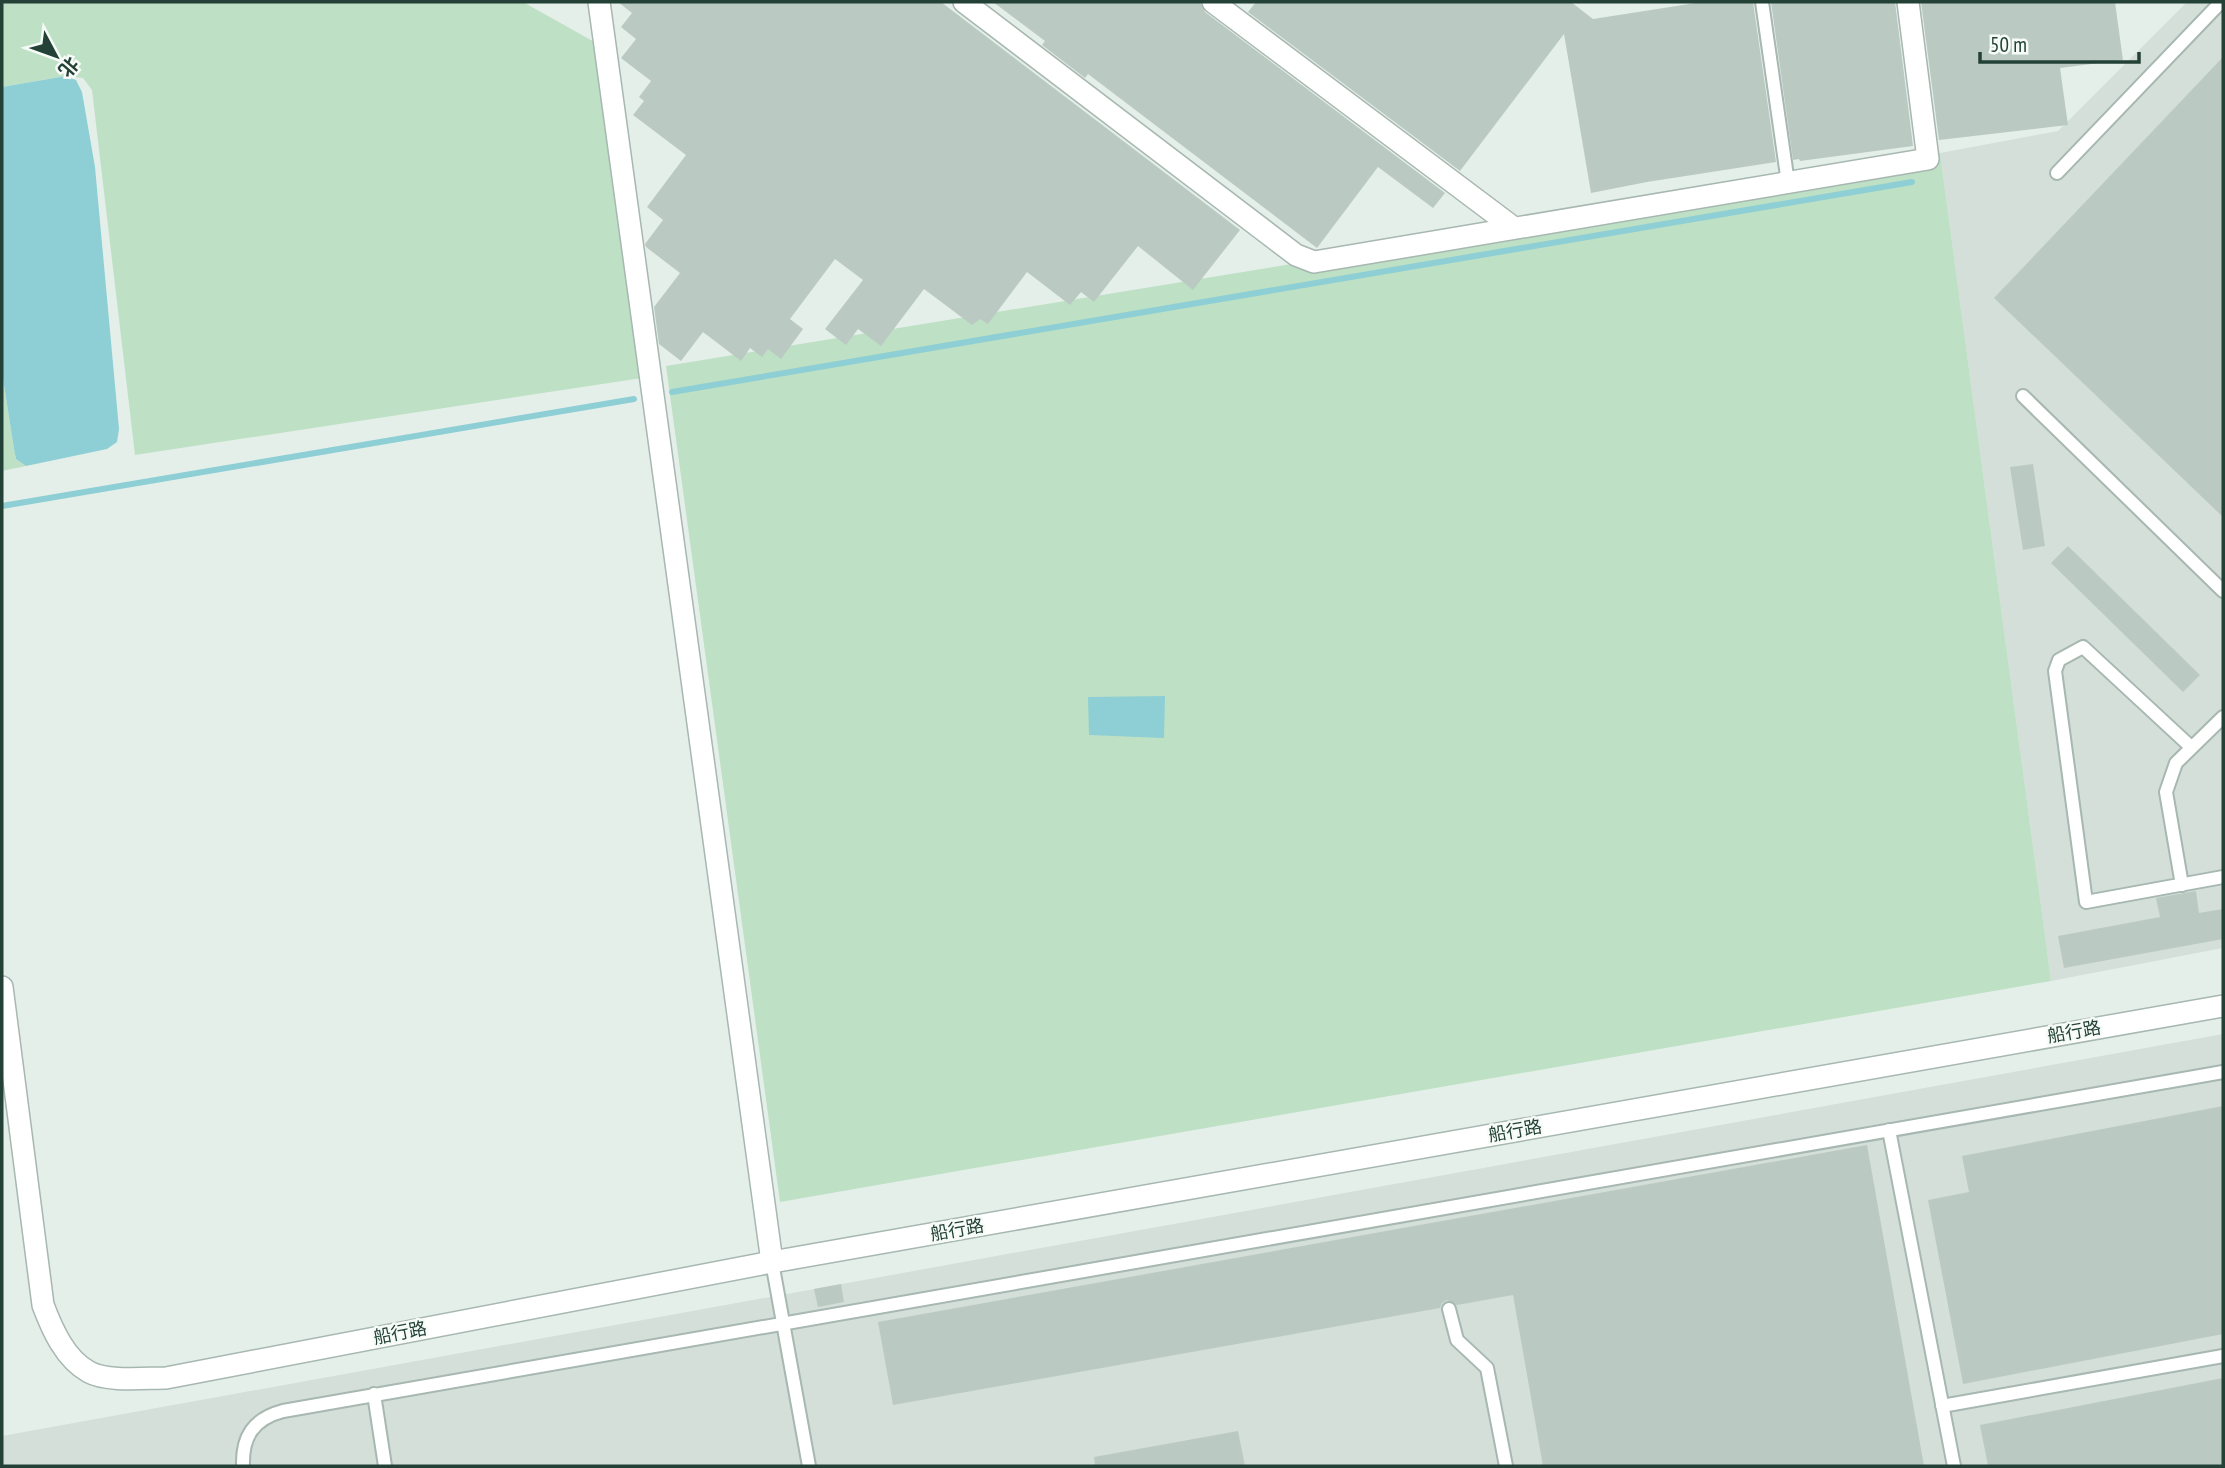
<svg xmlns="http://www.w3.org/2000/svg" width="2225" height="1468" font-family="'PT Sans Narrow','Noto Sans SC',sans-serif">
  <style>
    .built { fill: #d3dfd8 }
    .green { fill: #bee0c4 }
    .water { fill: #8dcfd4 }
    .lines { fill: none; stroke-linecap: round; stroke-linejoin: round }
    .stream { stroke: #8dcfd4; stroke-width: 6 }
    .building { fill: #bacac2 }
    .lane-casing { stroke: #a7b7b1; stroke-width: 16 }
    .street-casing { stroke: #a7b7b1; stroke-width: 24 }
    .lane { stroke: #fff; stroke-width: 12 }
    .street { stroke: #fff; stroke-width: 21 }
    .labels { text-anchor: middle; stroke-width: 5; stroke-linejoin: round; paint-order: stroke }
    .street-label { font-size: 18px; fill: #234137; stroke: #f6fbf8 }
  </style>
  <rect width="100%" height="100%" fill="#e5efea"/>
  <path class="built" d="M2187 2H2223V948L2051 981 1940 153 2058 131Z
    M2223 1034V1466H2V1436Z"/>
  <path class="green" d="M2 2H523L598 44 642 378 135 455 92 90 83 78 66 76 2 87Z
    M1940 153 2051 981 780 1202 666 366 1788 183Z
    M2 372 14 449 16 459 26 466 2 471Z"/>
  <path class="water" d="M66 76 76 80 82 92 95 167 119 429 117 442 107 449 26 466 16 459 14 449 2 372V87Z
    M1165 696 1164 738 1089 735 1088 697Z"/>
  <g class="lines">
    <path class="stream" d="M672 392 1912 182
      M2 506 634 399"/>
  </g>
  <path class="building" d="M618 2H941L1240 230 1193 290 1138 246 1094 302 1081 292 1070 305 1027 272 988 324 980 319 972 325 924 289 881 346 858 329 846 345 825 329 863 280 835 259 790 319 803 329 781 359 768 349 762 357 750 348 741 361 703 332 681 361 659 344 654 307 680 273 646 247 645 244 663 220 647 207 686 155 633 115 644 101 639 97 651 81 621 58 636 39 621 27 632 13Z
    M993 2H1200L1205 12 1445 193 1433 208 1378 167 1317 248 1088 74 1085 78 1042 45 1045 41Z
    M1256 2H1571L1593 19 1702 2H1753L1776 162 1647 182 1591 193 1564 34 1460 171 1248 12Z
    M1771 2H1895L1913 146 1800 161 1799 159 1793 160Z
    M1921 2H2115L2123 60 2060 68 2068 125 1939 140Z
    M2223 57V517L1994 298Z
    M2033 464 2045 546 2023 550 2010 467Z
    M2068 546 2200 675 2183 692 2051 563Z
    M2196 891 2199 913 2223 909V939L2064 968 2058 936 2160 917 2156 898Z
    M2223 1106V1334L1963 1384 1928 1200 1969 1192 1962 1156Z
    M1867 1145 1924 1466H1543L1513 1295 1457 1305 1447 1300 1442 1303 1440 1308 893 1405 878 1322Z
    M841 1284 844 1302 818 1307 814 1289Z
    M2223 1378V1466H1988L1980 1425Z
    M1238 1431 1245 1466H1095L1094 1457Z"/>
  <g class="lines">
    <defs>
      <path id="lane" d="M1762 2 1788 183
        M2057 173 2221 2
        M2023 396 2223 591
        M2191 747 2083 647 2059 660 2055 671 2086 902 2223 877
        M2182 885 2166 792 2176 763 2223 717
        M1889 1130 1954 1466
        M772 1262 809 1466
        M1449 1309 1457 1340 1487 1368 1506 1466
        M374 1394 385 1466
        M1942 1406 2223 1356
        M243 1466C242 1437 253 1419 283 1411L2223 1072"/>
      <path id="street" d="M599 2 772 1262
        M964 2 1296 255 1314 262 1928 159 1908 2
        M1213 2 1514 228
        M2 987 43 1305C52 1329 65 1359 89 1372 107 1382 145 1378 166 1378L772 1262 2223 1006"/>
    </defs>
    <use href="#lane" class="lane-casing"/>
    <use href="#street" class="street-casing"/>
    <use href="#lane" class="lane"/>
    <use href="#street" class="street"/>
  </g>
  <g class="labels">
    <g class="street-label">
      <text transform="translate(2074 1032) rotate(-10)" y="6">船行路</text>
      <text transform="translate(1515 1131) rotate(-10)" y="6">船行路</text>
      <text transform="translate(957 1230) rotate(-10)" y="6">船行路</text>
      <text transform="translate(400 1333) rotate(-11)" y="6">船行路</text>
    </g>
  </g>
  <rect width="2225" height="1468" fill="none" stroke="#234137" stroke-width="7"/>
  <g transform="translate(56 56) rotate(131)" stroke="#f6fbf8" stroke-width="5" paint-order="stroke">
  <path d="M0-5L12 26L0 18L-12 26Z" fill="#234137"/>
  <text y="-10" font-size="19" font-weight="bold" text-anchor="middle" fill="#234137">北</text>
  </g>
  <path d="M1980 52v10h159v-10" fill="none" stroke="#234137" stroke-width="3.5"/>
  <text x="1990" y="52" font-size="21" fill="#234137" stroke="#f6fbf8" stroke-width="5" paint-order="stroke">50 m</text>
</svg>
